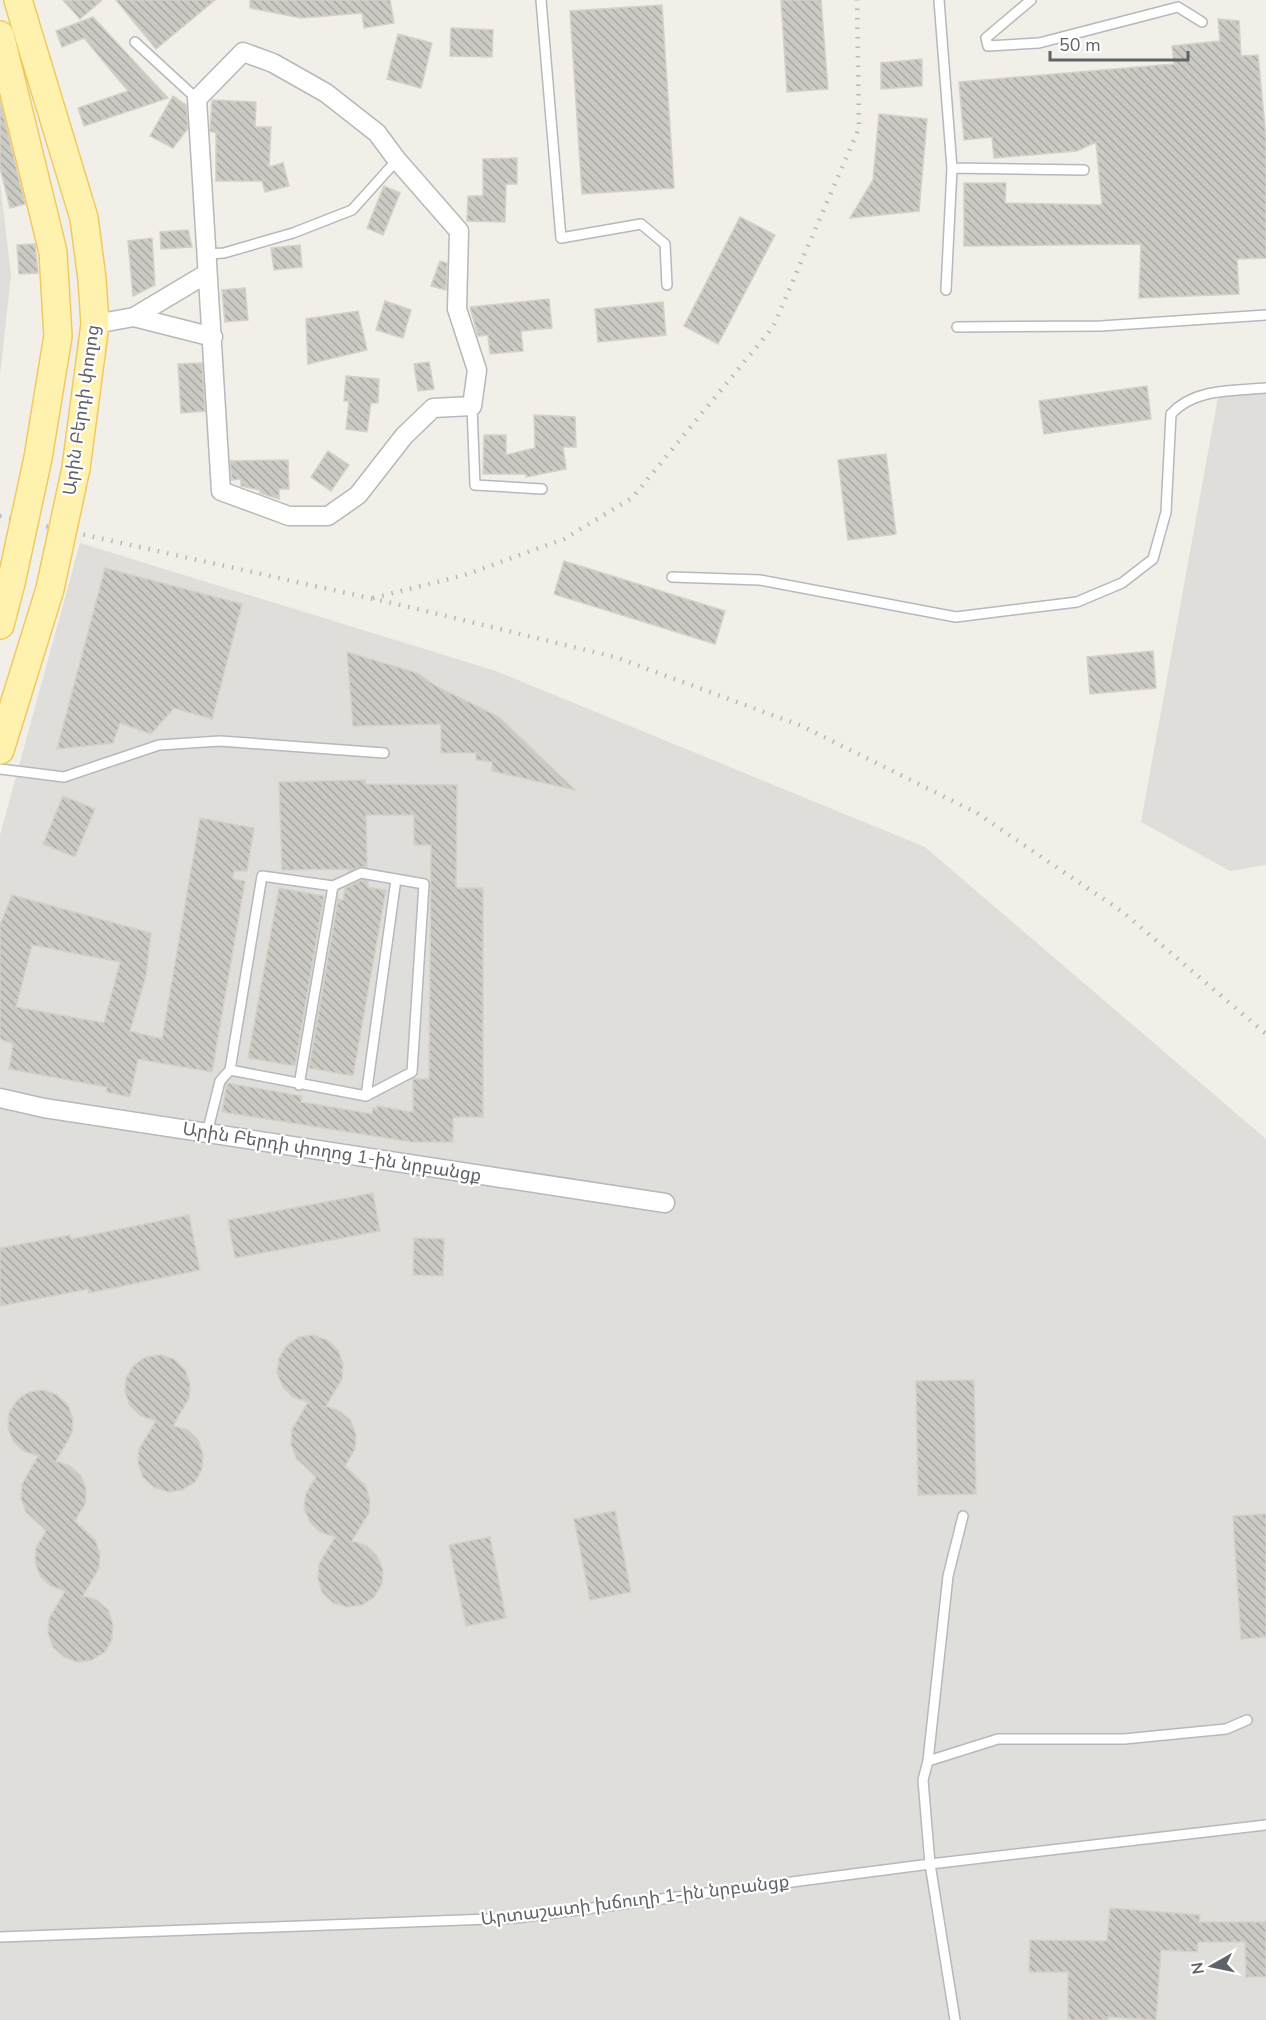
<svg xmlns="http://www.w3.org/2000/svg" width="1266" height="2020" font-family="'Nunito Sans','Noto Sans Armenian',sans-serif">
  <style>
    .industrial { fill: #e0deda }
    .building { fill: url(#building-back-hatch); stroke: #d6d1c6; stroke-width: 1.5; fill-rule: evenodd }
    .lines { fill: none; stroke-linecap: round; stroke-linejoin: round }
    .service-casing { stroke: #b5b8bc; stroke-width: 12 }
    .minor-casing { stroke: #b5b8bc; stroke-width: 21 }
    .primary-casing { stroke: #f2c960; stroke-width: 30 }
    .service { stroke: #fff; stroke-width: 9 }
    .minor { stroke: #fff; stroke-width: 18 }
    .primary { stroke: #fff2af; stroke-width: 27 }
    .rail { stroke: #b6b7b8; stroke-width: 4.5; stroke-dasharray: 1.5 8; stroke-linecap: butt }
    .primary-bridge-casing { stroke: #f2c960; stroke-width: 30; stroke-linecap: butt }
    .primary-bridge { stroke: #fff2af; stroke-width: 27 }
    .labels { text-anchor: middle; stroke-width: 4.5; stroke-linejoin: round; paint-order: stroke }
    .street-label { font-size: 18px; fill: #5f6368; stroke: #fff }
  </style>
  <defs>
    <pattern id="building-back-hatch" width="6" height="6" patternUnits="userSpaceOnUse" patternTransform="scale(1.5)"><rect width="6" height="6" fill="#cccac5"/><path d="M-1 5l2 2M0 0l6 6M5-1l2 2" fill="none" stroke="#a9a8a4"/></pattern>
  </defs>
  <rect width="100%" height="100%" fill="#f1efe8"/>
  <path class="industrial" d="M0 182 11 275 0 376Z
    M1266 392V865L1230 871 1141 822 1218 397Z
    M80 543 496 671 925 847 1266 1139V2020H0V835Z"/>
  <path class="building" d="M63 0H102L80 19Z
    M116 0H215L156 49Z
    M250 0H390L394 23 364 28 362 13 301 18 250 8Z
    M781 0H821L828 89 787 92Z
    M662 5 674 188 582 194 570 11Z
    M93 17 154 83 168 98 84 126 78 108 128 91 84 38 62 47 56 31Z
    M1218 19 1239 21 1241 56 1258 55 1266 138V258L1237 259 1239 294 1139 298 1141 244 964 246V183H1006L1005 203 1102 205 1096 142 1077 151 994 158 992 137 964 140 959 82 1174 64 1172 46 1220 41Z
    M451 28 493 30 492 57 450 56Z
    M398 34 432 43 421 88 387 79Z
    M922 59V86L881 89V63Z
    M173 96 186 105 188 128 173 148 150 136Z
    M212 100 256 102 255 127H271L269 167 283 163 289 186 265 192 262 181H216V133L210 131Z
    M0 101 25 204 10 208 0 168Z
    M879 114 927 119 919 211 850 218 873 180Z
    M517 158V184H506L505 222 467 221 468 196H483V159Z
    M384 186 400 193 383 235 367 228Z
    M740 217 775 235 718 344 684 326Z
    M188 230 192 247 161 249 160 232Z
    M152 238 155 285 133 296 128 241Z
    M35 244 38 273 19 274 17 245Z
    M300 245 302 267 274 270 271 248Z
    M440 261 447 263 446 290 431 286Z
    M245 288 248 320 225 322 222 290Z
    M549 299 552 328 521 331 523 351 490 354 488 335 478 336 470 307Z
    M385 301 411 310 403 338 376 330Z
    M663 302 666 335 598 342 595 309Z
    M358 311 367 350 308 364 306 319Z
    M429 362 434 389 418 391 414 364Z
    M202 363 205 411 181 413 178 364Z
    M346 376 379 379 378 403H371L367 432 346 429 349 401H344Z
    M1147 386 1151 419 1044 434 1039 401Z
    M534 415 575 417 576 447H563L566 469 526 477V474H483L484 435H506V455L535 448Z
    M328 451 349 465 331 491 311 477Z
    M886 454 896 534 848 540 838 460Z
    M288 460 289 489H279V499L260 493V490L241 486V479L232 480 230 461Z
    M564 561 725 611 715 644 554 594Z
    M105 568 242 604 212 719 174 708 151 734 120 723 113 743 57 749Z
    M1153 651 1156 688 1090 694 1087 657Z
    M347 652 417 673 436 686 499 717 575 790 492 771V762L476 760V753H441V724L353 726Z
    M365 780V784L457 785 456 888H483V1117H453V1142H412L222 1112 227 1083 302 1096 301 1102 372 1114 373 1108 377 1109V1106L413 1112V1079H429L431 845H414V815H366L367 867H359L348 872 349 869 282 870 279 782Z
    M63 796 95 809 75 857 43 844Z
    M200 818 254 828 247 871H234L233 879 245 881 212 1072 138 1059 130 1097 106 1092 107 1087 9 1069 13 1044 0 1039V925L12 895 151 933 146 975 130 1031 162 1039ZM32 945 120 962 104 1023 16 1007Z
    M362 880 368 881V887L386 890 353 1076 309 1068 338 899 343 900 345 888Z
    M279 888 324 896 295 1066 248 1058Z
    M373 1193 380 1231 235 1258 228 1220Z
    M189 1215 200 1270 89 1293 88 1289 0 1306V1248L70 1235 71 1239Z
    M414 1238 444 1239 443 1276 413 1275Z
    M313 1335 327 1340 338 1350 343 1364 342 1379 326 1406 340 1411 351 1421 356 1435 355 1449 345 1466 365 1485 370 1499 369 1513 352 1541 367 1546 377 1556 383 1570 382 1584 374 1597 362 1605 347 1607 333 1603 322 1592 318 1579 319 1564 335 1537 320 1532 310 1522 304 1508 306 1493 316 1477 296 1458 291 1444 292 1429 308 1402 293 1397 283 1387 277 1373 279 1358 286 1346 299 1337Z
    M161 1355 174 1359 185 1370 190 1383 189 1398 173 1426 188 1430 198 1440 203 1454 202 1469 195 1482 182 1490 168 1492 154 1487 143 1477 138 1463 139 1449 156 1421 141 1416 130 1406 125 1392 126 1378 134 1365 146 1357Z
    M974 1380 976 1494 918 1495 916 1381Z
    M44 1390 57 1395 68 1405 73 1419 72 1433 56 1461 70 1466 81 1476 86 1489 85 1504 75 1521 95 1540 100 1553 99 1568 83 1596 97 1600 108 1610 113 1624 112 1639 105 1652 92 1660 78 1662 64 1657 53 1647 48 1633 49 1619 65 1591 51 1586 40 1576 35 1562 36 1548 46 1531 26 1512 21 1499 22 1484 38 1456 24 1451 13 1441 8 1428 9 1413 17 1400 29 1392Z
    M615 1511 631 1592 590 1600 574 1519Z
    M1266 1514V1637L1241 1639 1233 1516Z
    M490 1537 506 1618 466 1626 449 1545Z
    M1110 1908 1200 1915 1199 1922H1266V1977H1246L1245 1942H1198L1197 1952 1161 1950 1156 2020 1108 2017V2020H1068V1972H1029L1030 1940 1107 1941Z"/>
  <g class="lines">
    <defs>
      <path id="service" d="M541 0 561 238 641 224 665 244 667 285
        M939 0 952 168 946 290
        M1031 0 986 38 988 46 1039 43 1178 7 1202 22
        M135 42 197 99
        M952 168 1084 170
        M207 254 224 253 293 233 352 210 397 160
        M957 327 1101 326 1266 315
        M472 406 475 485 542 489
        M672 577 760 580 956 617 1077 602 1122 583 1153 559 1166 512 1171 414C1195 388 1233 391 1266 388
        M0 769 64 777 159 745 220 741 384 753
        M230 1070 366 1096 396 879
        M299 1085 333 886
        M207 1133 220 1081 230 1070 262 876 333 886 361 873 424 884 412 1072 366 1096
        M928 1761 948 1576 963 1516
        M0 1937 516 1918 930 1864 1266 1825
        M955 2020 930 1864 923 1780 928 1761 998 1739H1124L1226 1729 1247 1720"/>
      <path id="minor" d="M243 52 273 63 326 93 377 133 397 160 459 231 457 309 477 370 472 406 433 408 404 436 358 495 328 516H289L221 491 197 99Z
        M134 317 213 337
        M95 324 134 317 206 274
        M0 1098 44 1108 665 1203"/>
      <path id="primary" d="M18 0 84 218 92 279 95 324 76 468
        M0 35 53 252 58 336 38 458
        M0 625 11 583
        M0 750 50 589"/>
    </defs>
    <use href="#service" class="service-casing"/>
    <use href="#minor" class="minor-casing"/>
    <use href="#primary" class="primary-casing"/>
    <use href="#service" class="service"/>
    <use href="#minor" class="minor"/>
    <use href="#primary" class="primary"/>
    <path class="rail" d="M0 516 405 606 615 657 802 726 977 813 1124 913 1266 1034
      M373 598 465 575 564 539 632 498 773 327 859 128 857 0"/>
    <defs>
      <path id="primary-bridge" d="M11 583 38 458
        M50 589 76 468"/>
    </defs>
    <use href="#primary-bridge" class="primary-bridge-casing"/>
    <use href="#primary-bridge" class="primary-bridge"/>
  </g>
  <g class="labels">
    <g class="street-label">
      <text transform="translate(81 410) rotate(-82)" y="6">Արին Բերդի փողոց</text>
      <text transform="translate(332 1152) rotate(9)" y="6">Արին Բերդի փողոց 1-ին նրբանցք</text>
      <text transform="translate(635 1900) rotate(-7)" y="6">Արտաշատի խճուղի 1-ին նրբանցք</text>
    </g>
  </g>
  <g transform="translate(1212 1966) rotate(261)" stroke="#ffffff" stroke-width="4.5" paint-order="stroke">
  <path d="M0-4.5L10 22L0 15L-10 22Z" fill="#5f6368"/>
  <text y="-9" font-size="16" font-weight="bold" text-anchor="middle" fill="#5f6368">N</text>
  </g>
  <path d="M1050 51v9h138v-9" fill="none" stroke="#5f6368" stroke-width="3"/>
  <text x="1059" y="51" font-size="18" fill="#5f6368" stroke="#ffffff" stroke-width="4.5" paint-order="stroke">50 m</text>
</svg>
